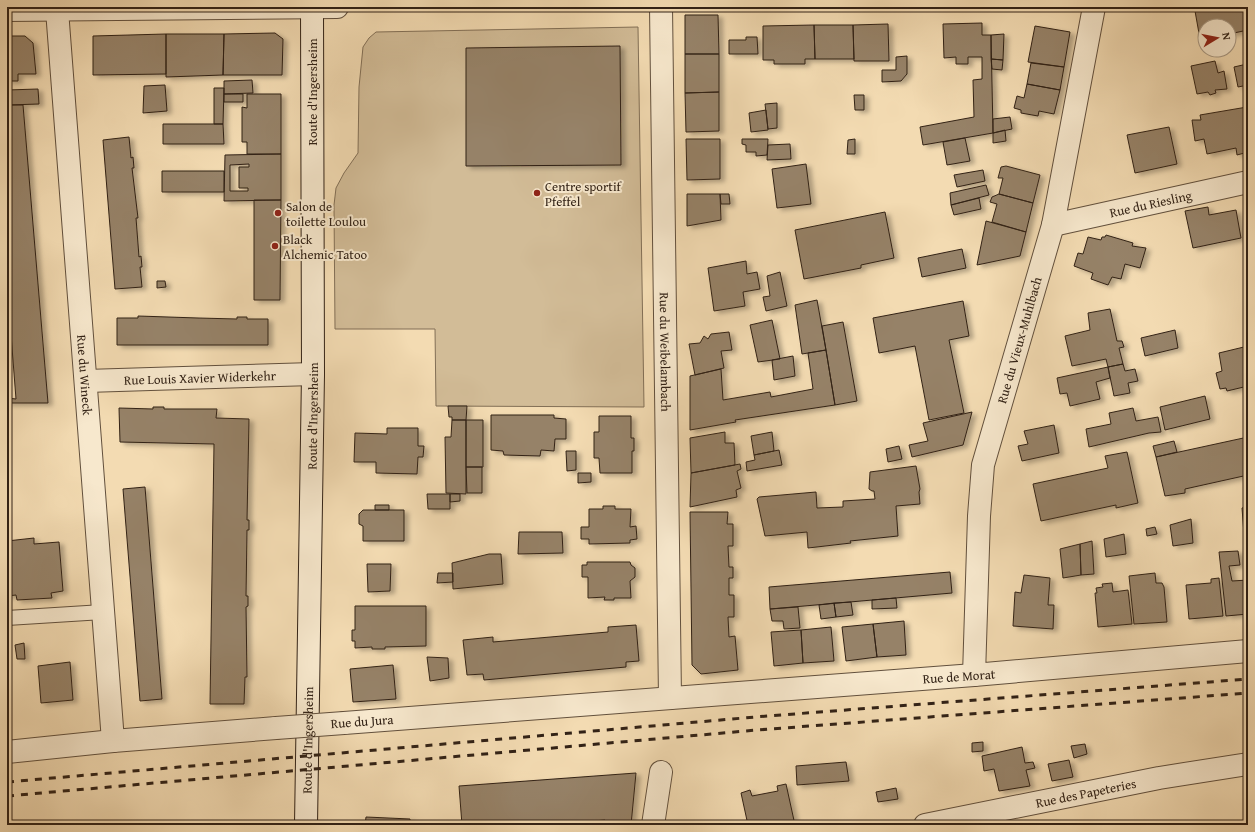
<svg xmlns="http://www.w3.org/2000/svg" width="1255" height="832" font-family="'Gentium Book Plus',serif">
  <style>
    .green { fill: #d2bc97; stroke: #826f56 }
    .building { fill: #968267; stroke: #322216; fill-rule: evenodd; filter: url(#shadow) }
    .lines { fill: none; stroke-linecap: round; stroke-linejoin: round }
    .service-casing { stroke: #62503d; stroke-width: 16 }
    .minor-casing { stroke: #62503d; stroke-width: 24 }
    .tertiary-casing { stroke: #62503d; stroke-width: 24 }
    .secondary-casing { stroke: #322216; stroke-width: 24 }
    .service { stroke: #f7e8cd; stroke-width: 14 }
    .minor { stroke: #f7e8cd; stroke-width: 22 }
    .tertiary { stroke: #f7e8cd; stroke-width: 22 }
    .secondary { stroke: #f7e8cd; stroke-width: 22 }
    .rail { stroke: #322216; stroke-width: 3; stroke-dasharray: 7 7; stroke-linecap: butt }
    .minor-bridge-casing { stroke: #62503d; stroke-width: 24; stroke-linecap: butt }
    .minor-bridge { stroke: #f7e8cd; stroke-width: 22 }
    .poi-dot { fill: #8f2418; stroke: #f7e8cd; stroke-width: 1.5 }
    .labels { text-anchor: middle; stroke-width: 4; stroke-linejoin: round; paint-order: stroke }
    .street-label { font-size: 13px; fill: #322216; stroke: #f7e8cd }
    .poi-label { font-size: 13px; fill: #322216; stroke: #f7e8cd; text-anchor: start }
  </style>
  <defs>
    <filter id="shadow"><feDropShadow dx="4.5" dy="2.5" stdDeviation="2" flood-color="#0004"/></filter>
  </defs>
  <rect width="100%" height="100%" fill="#f3dbb2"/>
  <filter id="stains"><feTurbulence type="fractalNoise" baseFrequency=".005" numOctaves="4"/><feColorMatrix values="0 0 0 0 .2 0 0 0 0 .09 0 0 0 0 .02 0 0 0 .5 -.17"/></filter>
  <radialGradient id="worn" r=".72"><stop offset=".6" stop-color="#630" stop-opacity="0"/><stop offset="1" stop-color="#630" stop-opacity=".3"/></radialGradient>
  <path class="green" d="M638 27 644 407 436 406 435 329H335L334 205 336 188 344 173 358 153 359 87 363 47 369 38 376 32Z"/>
  <path class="building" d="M1221 7H1248V30L1229 34V26H1205V38L1200 39 1195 11Z
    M685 15H718L719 54H685Z
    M982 23V35H991L993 133 923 145 920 127 974 117 973 80 982 79V57H968V64H956V57L944 58 943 24Z
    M888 24 889 61H854L853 25Z
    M814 25 815 59H805V64H774V60H763V26Z
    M814 25H853L854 59H815Z
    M1035 26 1070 32 1064 67 1028 62Z
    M275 33 283 39 282 75H223L224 34Z
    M166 34H224L223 75 166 77Z
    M166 34V74L93 75V36Z
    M1004 34 1003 60 991 59V35Z
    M7 36H25L33 43 36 74H18V81H7Z
    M746 37H757L758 54H729V40H746Z
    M620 46 621 165 466 166V48Z
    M685 54H719V92L685 93Z
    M907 56V74L901 81 882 82V70H896V57Z
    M991 59 1003 60 1002 70 992 69Z
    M1215 61 1218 73 1224 71 1227 89 1215 90 1216 93 1210 95 1208 92 1197 94 1191 66Z
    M1031 63 1064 67 1060 90 1027 84Z
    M1247 64 1248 85 1238 87 1234 67Z
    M252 80 253 93 224 94V81Z
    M1027 84 1060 90 1054 114 1039 111 1038 116 1021 113V110L1014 108 1017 96 1024 98Z
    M165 85 167 111 143 113 144 86Z
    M214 88H224L223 124H214Z
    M38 89 39 104 7 105V90Z
    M719 92V131L686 132 685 93Z
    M224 94H243V102H224Z
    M247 94H281V154H247V142H242V107L247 108Z
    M854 95H864V110H855Z
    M777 103V128L768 129 765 104Z
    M7 105H23L48 403H7V398L16 399 7 283Z
    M1247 107 1248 152 1237 155 1236 148 1207 154 1204 139 1195 141 1192 120H1201L1200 115Z
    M766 110 768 130 751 132 749 113Z
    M1010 117 1012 129 993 133V119Z
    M163 124H223L224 144H163Z
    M1169 127 1177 164 1135 173 1127 135Z
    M1005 130 1006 141 993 143V133Z
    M129 137 131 158 133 157 134 168H132L138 218H136L139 257 141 256 142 267H140L142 287 115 289 103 140Z
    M965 138 970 161 947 165 943 142Z
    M686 139H720V179L687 180Z
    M742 139H768L767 155 756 156V152H746V145L742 144Z
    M855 139V154H847L848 140Z
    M790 144 791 159 767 160 768 145Z
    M281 154V200L224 201 225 155ZM249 164V167H239V188H248V191H230V165Z
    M806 164 811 204 777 208 772 169Z
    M1006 166 1040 175 1033 203 999 194 1003 178H998L1001 167Z
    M983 170 985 181 957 187 954 175Z
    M162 171H224V192H162Z
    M986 185 989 195 951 205 950 193Z
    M687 194H720L721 220 687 226Z
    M720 194H729L730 204H721Z
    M999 194 1033 203 1026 232 992 222 997 204 990 202 992 197Z
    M979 198 981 209 954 215 951 205Z
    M254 200H281L280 300H254Z
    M1208 207 1209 215 1236 210 1241 238 1193 248 1185 211Z
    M885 212 894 258 861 265V268L804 279 795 230Z
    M986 221 1026 232 1020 256 977 265Z
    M1106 235 1133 243 1132 246 1146 248 1140 268 1125 264 1121 279 1112 277 1108 285 1091 279 1093 273 1074 266 1078 253 1083 254 1088 237 1101 240 1102 237H1105Z
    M962 249 966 268 922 277 918 258Z
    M746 261 747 274 757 272 760 289 743 292 745 306 714 311 708 268Z
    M780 272 787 306 766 311 763 297 770 296 767 276Z
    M157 281H165L166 287 157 288Z
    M817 300 826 350 802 354 795 305Z
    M963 301 969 336 949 340 964 413 929 420 915 346 879 353 873 318Z
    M1110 309 1117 341H1122L1124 347 1119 348 1123 364 1108 367 1106 359 1072 366 1065 336 1090 330 1088 313Z
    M138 316 198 318 237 319V317H247V319H268V345H117V318H138Z
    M772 320 780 359 758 362 750 325Z
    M843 322 857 401 835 405 822 326Z
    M1175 330 1178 348 1145 356 1141 338Z
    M729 332 732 350 721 351 724 368 695 375 689 344 700 343 704 336 708 339 711 334Z
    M1248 346V386L1227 391 1226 388 1220 389 1216 373 1222 371 1219 353Z
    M826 350 835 405 735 420 736 422 690 430V376L721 369 723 400 770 392 771 397 813 389 808 353Z
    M793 356 795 376 774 380 772 360Z
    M1123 364 1125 371 1135 369 1138 381 1128 383 1130 393 1114 396 1108 367Z
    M1108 367 1110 378 1096 382 1100 399 1070 406 1067 393 1060 394 1057 378Z
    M1205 396 1210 419 1165 430 1160 407Z
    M448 406H467L466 420H452V417H449Z
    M153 407H164V409H217L216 418 249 419 247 520H249V530H247L246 596H248V606L246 607 247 677H245L244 704H210L214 444 120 442 119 408 153 409Z
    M1133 408 1136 421 1158 417 1161 432 1149 433 1089 447 1086 429 1111 424 1109 413Z
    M972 412 963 445 912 457 909 445 928 441 923 423Z
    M491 415H554V418L566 419V439H555L554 451 541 450 540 456 504 455 503 451 491 450Z
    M599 416H631V438H634V451H632V473H600L599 458H594V432H599Z
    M452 420H466V494L446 493 445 437H451Z
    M466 420H483V467H466Z
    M1054 425 1059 453 1022 461 1018 446 1028 444 1024 431Z
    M387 428H418V446H424L423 457H418L417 474 376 473V462H354L355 433 387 434Z
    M725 432V443H734L735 465 691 473 690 438Z
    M772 432 774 451 754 455 751 436Z
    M1248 437V475L1185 489V493L1165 496 1156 457Z
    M1174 441 1177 452 1156 457 1153 446Z
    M899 446 902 459 888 462 886 449Z
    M779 450 782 465 747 471 746 462 755 460 754 455Z
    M566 451H576V470L567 471Z
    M1127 452 1138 503 1116 508V505L1041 521 1033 484 1108 468 1105 456Z
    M740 464 741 469 737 471 741 488 736 490 737 497 690 507 691 473Z
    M916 466 920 489 919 492 920 504 896 506 898 536 850 541 851 543 808 548 807 532 765 536 757 499 759 497 816 492 817 508 843 507V501L875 499 874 491H872L869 489 870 472Z
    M466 467H482V493H467Z
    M578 473H591V482L578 483Z
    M145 487 162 699 140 701 123 489Z
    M427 494H450V509H428Z
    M450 494H460V501L450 502Z
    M375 505H389V510H375Z
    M603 506H615V509H631L630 527 636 526 637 539 630 540V543L589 544V539H581V527H589V509H603Z
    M1248 506V533L1244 534 1242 508Z
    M363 510H404V541H363V526L359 524V514Z
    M690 512H728L727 524H733V546H728L729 567H733V578H729V595H734V617H728L729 637 735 636 738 670 701 674 692 665Z
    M1191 519 1193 543 1173 546 1170 525Z
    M1155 527 1157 534 1147 536 1146 529Z
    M519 532H562L563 553 518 554Z
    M1124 534 1126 554 1106 557 1104 539Z
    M34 538V544L59 542 63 591 51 593 52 598 17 600 16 595 7 596V541Z
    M1092 541 1094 574 1081 575 1080 544Z
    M1080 544 1081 575 1063 578 1060 549Z
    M1238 551 1240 565 1229 566 1232 581 1248 580V614L1226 616 1219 552Z
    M489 554H501L503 584 453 589 452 563Z
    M587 562H630L631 565 635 568V577L630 581 631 598H614V600H604L605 597 588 598V577H582V565H587Z
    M367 564H391L390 591 368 592Z
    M950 572 952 593 770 609 769 587Z
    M438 573H453V582L437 583Z
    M1155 573 1156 583H1162L1164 587 1167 622 1134 624 1129 576Z
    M1024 575 1050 578 1048 605H1054L1053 629 1013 626 1015 592 1021 593Z
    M1219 578 1223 616 1189 619 1186 585 1211 583V579Z
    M1112 583 1113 592 1128 590 1132 624 1098 627 1095 593H1097L1096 588 1103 587 1102 584Z
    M896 598 897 608 872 609V600Z
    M851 602 853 615 836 617 834 603Z
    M834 603 836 617 821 619 819 605Z
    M355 606H426V646L385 647V649H372V647L355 648V641H352V630H355Z
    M798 607 800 628 784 629 783 621H772L770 609Z
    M904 621 906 655 877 657 873 624Z
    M873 624 877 657 846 661 842 627Z
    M636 625 639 661 626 662V667L484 680 483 674 467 675 463 640 493 637V642L608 632V627Z
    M831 627 834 661 803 663 801 630Z
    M801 630 803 663 774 666 771 632Z
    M24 643 25 659H17L15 645Z
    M427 657 448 658 449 678 430 681Z
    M70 662 73 700 41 703 38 666Z
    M393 665 396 699 353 702 350 669Z
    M983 742V751L972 752V743Z
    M1085 744 1087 754 1074 758 1071 746Z
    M1022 747 1025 763 1033 762 1035 768 1026 770 1030 786 999 791 994 769 984 771 982 756Z
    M1069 760 1073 777 1052 781 1048 764Z
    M846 762 849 781 797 785 796 766Z
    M636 773 631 825H604L605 820 545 825H462L459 786Z
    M786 784 795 825H748L741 793 750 790 752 796 778 791 777 786Z
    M896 788 898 799 878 802 876 792Z
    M366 817 410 819V825H365Z"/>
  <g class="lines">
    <defs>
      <path id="service" d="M7 618 103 612"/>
      <g id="minor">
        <path id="s1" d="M661 7 670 698"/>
        <path id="s2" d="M57 10 113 741"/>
        <path id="s3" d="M1053 225 1248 182"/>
        <path id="s4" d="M86 381 313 374"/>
        <path d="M344 723 974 675"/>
        <path d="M7 752 113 741 276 728"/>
        <path d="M653 825 661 772"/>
      </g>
      <g id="tertiary">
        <path d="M1094 7 1053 225 983 465 979 516 974 675 1248 651"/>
        <path d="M7 10 337 7"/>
        <path id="s5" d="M925 825 1159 778 1248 764"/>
      </g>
      <g id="secondary">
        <path id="s6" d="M306 825 313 374 312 7"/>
      </g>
    </defs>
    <use href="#service" class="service-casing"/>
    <use href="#minor" class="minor-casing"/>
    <use href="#tertiary" class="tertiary-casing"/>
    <use href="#secondary" class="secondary-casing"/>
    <use href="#service" class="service"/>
    <use href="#minor" class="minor"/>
    <use href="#tertiary" class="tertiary"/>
    <use href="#secondary" class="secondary"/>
    <path class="rail" d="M7 782 755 717 1248 679
      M7 796 757 730 1248 693"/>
    <defs>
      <path id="minor-bridge" d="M276 728 344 723"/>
    </defs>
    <use href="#minor-bridge" class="minor-bridge-casing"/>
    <use href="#minor-bridge" class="minor-bridge"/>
  </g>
  <g class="poi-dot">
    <circle cx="537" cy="193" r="4"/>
    <circle cx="278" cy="213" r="4"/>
    <circle cx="275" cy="246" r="4"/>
  </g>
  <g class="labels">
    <g class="street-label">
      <text transform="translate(312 92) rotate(-90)" y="5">Route d'Ingersheim</text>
      <text dy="5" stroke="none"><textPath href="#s3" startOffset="100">Rue du Riesling</textPath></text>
      <text transform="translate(1019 340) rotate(-74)" y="5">Rue du Vieux-Muhlbach</text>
      <text dy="5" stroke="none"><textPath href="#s1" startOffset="345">Rue du Weibelambach</textPath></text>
      <text dy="5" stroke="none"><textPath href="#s2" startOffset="366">Rue du Wineck</textPath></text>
      <text dy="5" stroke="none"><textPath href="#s4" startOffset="114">Rue Louis Xavier Widerkehr</textPath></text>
      <text dy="5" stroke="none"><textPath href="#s6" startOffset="409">Route d'Ingersheim</textPath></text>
      <text transform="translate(959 676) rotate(-4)" y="5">Rue de Morat</text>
      <text transform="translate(362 721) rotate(-4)" y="5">Rue du Jura</text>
      <text dy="5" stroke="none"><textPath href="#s6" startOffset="85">Route d'Ingersheim</textPath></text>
      <text dy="5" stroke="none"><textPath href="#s5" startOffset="164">Rue des Papeteries</textPath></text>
    </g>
    <g class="poi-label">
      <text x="545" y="191">Centre sportif<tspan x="545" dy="15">Pfeffel</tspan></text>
      <text x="286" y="211">Salon de<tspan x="286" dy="15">toilette Loulou</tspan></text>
      <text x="283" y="244">Black<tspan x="283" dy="15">Alchemic Tatoo</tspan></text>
    </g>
  </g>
  <rect width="1255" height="832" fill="none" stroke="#f3dbb2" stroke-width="24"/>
  <rect x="8" y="8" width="1239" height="816" fill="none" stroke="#322216" stroke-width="2"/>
  <rect x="12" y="12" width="1231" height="808" fill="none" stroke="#322216"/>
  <g transform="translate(1217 38) rotate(80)"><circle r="19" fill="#f7e8cd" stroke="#a89984"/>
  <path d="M0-3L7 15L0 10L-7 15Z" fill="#8f2418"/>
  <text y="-6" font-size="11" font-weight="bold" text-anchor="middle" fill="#322216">N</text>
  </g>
  <rect width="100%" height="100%" filter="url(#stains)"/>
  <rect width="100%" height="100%" fill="url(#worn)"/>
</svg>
